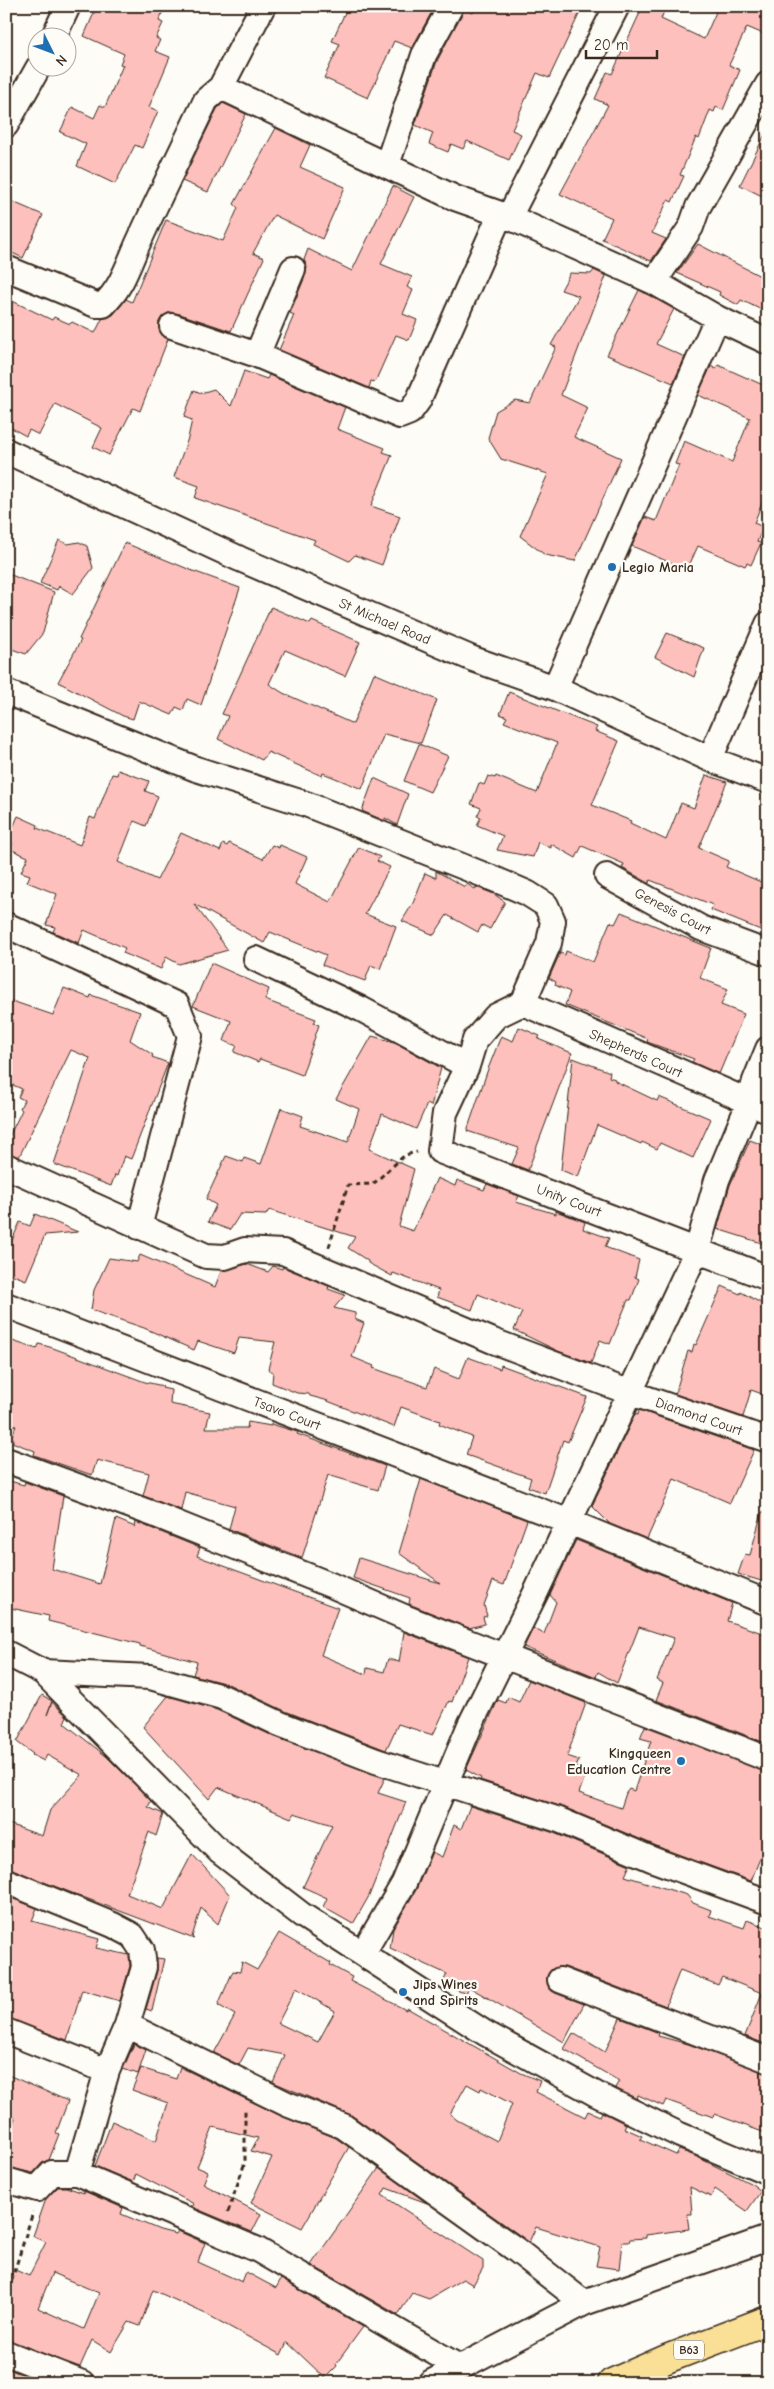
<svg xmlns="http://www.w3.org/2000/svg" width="774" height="2389" font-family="'Comic Neue',sans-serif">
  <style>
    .building { fill: #fdc0bc; stroke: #3b2a1e; fill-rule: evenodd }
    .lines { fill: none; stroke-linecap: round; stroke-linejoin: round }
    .minor-casing { stroke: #3b2a1e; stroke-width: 28 }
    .trunk-casing { stroke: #3b2a1e; stroke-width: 31 }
    .path { stroke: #3b2a1e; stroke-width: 3; stroke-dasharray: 5 4; stroke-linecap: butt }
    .minor { stroke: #fdfcf7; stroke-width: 24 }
    .trunk { stroke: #f9e096; stroke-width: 28 }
    .poi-dot { fill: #1f6fb2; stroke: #fdfcf7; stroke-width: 2 }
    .labels { text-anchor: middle; stroke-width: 4.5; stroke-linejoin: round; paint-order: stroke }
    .shield { fill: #fdfcf7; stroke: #75695f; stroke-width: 1 }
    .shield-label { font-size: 12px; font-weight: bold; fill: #3b2a1e }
    .poi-label { font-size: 14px; font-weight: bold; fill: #3b2a1e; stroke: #fdfcf7; text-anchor: start }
    .street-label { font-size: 14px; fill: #3b2a1e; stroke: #fdfcf7 }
  </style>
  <rect width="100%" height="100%" fill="#fdfcf7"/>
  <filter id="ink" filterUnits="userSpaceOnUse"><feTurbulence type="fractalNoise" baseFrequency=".02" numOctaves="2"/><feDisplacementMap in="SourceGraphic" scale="10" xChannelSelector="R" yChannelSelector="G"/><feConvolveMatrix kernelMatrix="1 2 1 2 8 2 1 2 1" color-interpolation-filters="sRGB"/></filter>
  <g filter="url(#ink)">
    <path class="building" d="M97 6H165L159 21 163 23 156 38 160 40 155 51 170 57 149 107 158 111 142 148 135 145 115 184 77 166 86 144 60 132 72 107 94 118 100 105 105 107 123 65 120 64 124 54 84 36Z
      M348 6H435L412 48 394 41 368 98 324 78 340 44 332 41Z
      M476 6H583L549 78 537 73 512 130 521 134 509 160 467 141 463 149 451 144 448 152 429 144 433 133 415 125 437 61 464 9 473 13Z
      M643 6H666L661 19 704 39 716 12 704 6H768V36L747 27 729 65 740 70 723 110 716 107 714 112 710 110 699 139 696 137 680 175 684 176 672 202 668 200 652 233 666 239 651 261 602 239 612 218 560 194 608 105 595 99 607 72 612 74Z
      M223 103 246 114 208 192 182 181 217 109Z
      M276 128 310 145 300 167 345 187 322 239 274 215 253 253 264 258 231 331 180 314 170 312 163 316 159 322V329L162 335 168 339 140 411 133 408 109 455 93 447 102 428 55 404 39 435 29 430 26 436 6 425V298L52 320 54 317 70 324 72 322 95 333 102 319 113 315 126 299 132 302 166 220 223 241 238 208 234 204Z
      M768 128V199L740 185Z
      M393 186 414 197 381 264 412 277 407 287 413 290 403 314 417 320 409 340 396 335 375 382 371 381 369 388 279 350 294 315 290 313 306 274 307 267 304 260 308 249 352 271Z
      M6 199 43 215 23 258 6 250Z
      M698 244 768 280V313L741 300 738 305 719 295 720 292 677 273Z
      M594 270 606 276 561 395 588 408 574 437 621 458 575 561 545 555 520 536 548 474 501 459 488 438 496 411 515 400 530 403 556 347 551 345 579 296 561 290 570 273 591 274Z
      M639 290 674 309 656 344 685 357 673 383 607 355Z
      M718 365 763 385 768 377V488L754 523 763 527 757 542 761 543 751 565 747 563 745 566 698 546 687 570 632 546 645 517 656 521 679 465 675 464 684 441 732 462 750 418 698 395 711 366 716 369Z
      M244 371 267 379 269 375 345 407 337 429 385 448 383 452 392 455 371 506 400 516 382 565 355 555 349 561 313 544 315 540 195 498 199 486 174 477 188 438 192 420 184 417 194 390 201 393 214 389 231 406Z
      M59 540 68 544 79 542 87 546 93 568 73 594 59 586 57 590 40 583Z
      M125 543 193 571 240 588 201 705 187 699 183 710 176 707 172 715 139 701 133 719 123 716 58 682 81 640 79 639Z
      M6 573 54 592 43 633 26 654 6 647Z
      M271 607 310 624 312 621 360 642 345 676 285 650 269 684 283 693 353 724 374 673 437 700 421 743 384 734 362 789 323 773 322 776 268 752 262 760 218 739 228 716 222 714Z
      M667 633 704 648 694 677 655 657Z
      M509 692 597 727 595 731 619 741 592 805 631 821 630 823 666 840 681 803 694 808 706 775 727 782 699 848 729 861 726 867 768 885V933L711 910 713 905 650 880 649 883 622 868 624 864 582 846 576 858 551 844V848L538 842 533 857 497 850 503 836 477 825 481 817 477 816 481 808 471 804 479 783 484 785 488 776 495 778 496 776 537 793 557 743 504 722 507 717 500 714Z
      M419 744 448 756 430 792 404 781Z
      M118 770 149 781 145 791 158 796 146 826 134 821 118 862 157 880 181 833 220 851 223 844 227 846 229 843 263 859 272 845 279 848 280 845 307 857 295 884 330 902 359 847 380 857 377 861 390 867 365 914 396 926 380 969 371 965 365 981 322 965 326 955 270 932 264 943 194 904 228 950 179 964 166 957 161 969 123 953 125 948 84 930 79 943 53 932 55 927 46 925 57 894 27 882 30 875 21 872 28 857 10 849 13 843 7 841 18 816 38 825 37 828 80 845 90 817 95 819 112 774 117 775Z
      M374 778 408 794 397 825 385 818V821L362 811Z
      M436 871 465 887 467 884 475 889 476 887 494 894 505 902 490 929 482 925 478 932 447 915 434 935 402 921 413 903 425 873 436 878Z
      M621 912 711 948 700 978 728 989 721 1005 744 1014 719 1074 692 1062 694 1059 647 1042 648 1039 565 1005 570 992 555 985 556 982 549 978 560 953 565 955 566 951 593 962 610 922 615 924Z
      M211 963 269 989 265 1000 316 1019 314 1023 319 1025 302 1075 260 1059 258 1062 234 1052 237 1046 224 1041 231 1021 193 1006Z
      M64 988 90 998 91 995 140 1012 130 1040 153 1055 152 1057 168 1063 131 1159 124 1156 117 1176 115 1175 111 1186 54 1164 90 1058 71 1050 19 1157 6 1153V1143L22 1110 20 1108 24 1100 18 1097 22 1089 6 1082V999L53 1015Z
      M519 1027 540 1036 538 1039 572 1053 528 1170 512 1164 519 1148 467 1131 488 1069 501 1036 513 1041Z
      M372 1036 394 1042 441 1068 431 1106 427 1104 416 1129 382 1114 369 1149 414 1169 399 1226 413 1231 437 1178 455 1186 457 1180 484 1190 487 1184 519 1196 516 1202 556 1214V1211L585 1222 583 1229 609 1238 605 1247 639 1260 635 1277 639 1279 631 1300H628L610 1344 600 1340 591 1363 558 1351 514 1330 522 1312 478 1294 472 1310 437 1297 439 1290 393 1273 392 1276 368 1263V1261L348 1248 355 1237 269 1210 266 1215 240 1214 230 1230 208 1222 216 1205 206 1199 226 1156 243 1162 244 1158 261 1164 281 1108 303 1116 300 1126 348 1142 359 1109 336 1099Z
      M573 1058 610 1072 609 1077 615 1079V1081L657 1101 659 1097 711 1119 693 1158 660 1143 657 1149 642 1142 641 1144 597 1125 578 1177 561 1170Z
      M750 1140 768 1147V1245L717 1229 730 1185Z
      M35 1214 78 1232 45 1235 26 1280 6 1272V1254L20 1222 30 1226Z
      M140 1255 215 1287 221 1271 247 1264 268 1272 273 1266 282 1269 283 1267 329 1286 328 1289 345 1295 334 1308 355 1313V1319L364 1323 352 1357 374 1366 373 1368 427 1387 434 1369 459 1379 468 1357 500 1369 501 1365 587 1397 568 1442 563 1440 545 1493 528 1487 531 1478 466 1455 472 1437 439 1424 440 1421 401 1407 394 1427 325 1400 310 1396 309 1394 297 1393 272 1383 273 1372 268 1369 275 1342 239 1338 234 1353 198 1341 194 1350 144 1328 91 1310 94 1290 109 1258 137 1262Z
      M722 1286 740 1294 741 1292 768 1307V1396L751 1390 743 1417 675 1394 688 1351 692 1352 694 1344 696 1345Z
      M6 1339 37 1349 39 1344 53 1348 145 1382 163 1386 162 1388 171 1390 170 1404 210 1412 206 1428H247L248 1422 271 1426V1424L294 1431 298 1432 297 1434 385 1466 378 1490 328 1475 302 1558 229 1529 235 1506 185 1492 181 1510 143 1496 149 1473 97 1460 92 1475 34 1455 35 1451 12 1442 14 1439 11 1437 16 1426 6 1424Z
      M639 1410 754 1450 730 1503 674 1479 647 1539 610 1524 592 1506 635 1414 638 1415Z
      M421 1479 527 1520 504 1585 493 1581 484 1605 487 1616 483 1617 485 1624 469 1628 409 1604 410 1598 353 1578 359 1558 440 1583 399 1553Z
      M6 1480 24 1485 25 1482 63 1496 52 1569 100 1584 116 1519 135 1527 136 1522 200 1548 197 1556 338 1608 321 1655 366 1674 367 1668 384 1672 388 1659 399 1662 404 1632 468 1657 452 1702 449 1701 433 1735 398 1724 386 1750 285 1711 228 1684 193 1675 197 1662 140 1646V1644L48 1621 49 1616 6 1607Z
      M762 1512H768V1583L738 1574 745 1554 750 1555Z
      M576 1540 732 1603 727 1621 768 1635V1744L656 1700 663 1683 657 1680 674 1638 639 1627 617 1683 598 1672 596 1677 524 1647 533 1628 544 1634 556 1602 550 1595Z
      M529 1680 586 1703 567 1756 579 1760 576 1767 587 1771 579 1793 621 1808 626 1793 629 1789 634 1791 651 1741 640 1738 645 1726 768 1772V1838L751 1881 666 1850 563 1807 480 1780 481 1778 466 1770 498 1700 506 1703 508 1697 519 1702Z
      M42 1695 52 1701 47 1715 52 1702 67 1716 64 1723 106 1756 151 1801 148 1807 163 1814 156 1836 149 1832 127 1894 163 1909 192 1854 230 1895 218 1924 201 1908 192 1937 194 1939 6 1868V1823L42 1836 50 1810 82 1775 47 1755 44 1761 32 1755 33 1754 17 1742Z
      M168 1696 217 1710 275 1737 385 1778 378 1793 406 1802 369 1896 353 1924 323 1907 327 1898 303 1887 332 1825 294 1813 291 1818 218 1787 209 1799 143 1727Z
      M470 1806 554 1833 630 1865 625 1876 687 1895 693 1903 711 1910 709 1916 744 1928 747 1920 768 1928V2045L745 2036 762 1993 722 1977 718 1985 680 1970 666 2006 565 1967H557L551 1970 547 1976 549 1988 555 1993 584 2004 564 2042 469 1987 466 1994 442 1984 447 1974 390 1948 393 1929 416 1890 432 1852 442 1857 454 1825 461 1829Z
      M6 1896 37 1908 32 1921 99 1939 96 1948 129 1955 130 1966 120 2001 82 1990 67 2040 6 2018Z
      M279 1933 331 1963 330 1965 352 1977 350 1981 406 2010 407 2008 521 2073 540 2081 536 2092 585 2117 588 2111 600 2116 602 2112 626 2124 624 2128 642 2136 640 2139 676 2155 679 2150 693 2155 752 2184 761 2191 747 2211 715 2189 711 2197 690 2187 692 2214H687L689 2229 646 2235V2238L630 2239 629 2242H622L619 2269 596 2266 600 2247 536 2227 529 2242 351 2115 273 2082 285 2055 248 2048 239 2065 214 2053 235 2015 218 2005 233 1971 240 1972 242 1962 257 1970ZM296 1988 335 2011 318 2042 278 2023ZM467 2084 480 2091 481 2088 512 2104 497 2141 457 2120 450 2114Z
      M157 1958 164 1959 152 2011 146 2009 157 1971Z
      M620 2018 659 2033 658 2036 688 2044 768 2073V2134L714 2114 713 2117 666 2100 663 2106 638 2095 637 2099 615 2088 619 2081 564 2049 573 2033 605 2052Z
      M134 2044 146 2050 138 2074 123 2069Z
      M180 2067 281 2116 336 2138 349 2147 302 2228 251 2203 272 2157 251 2151 258 2138 213 2127 197 2167 208 2172 203 2184 261 2214 252 2232 192 2207 194 2204 136 2174 133 2182 95 2166 112 2121 156 2141 168 2103 132 2090 141 2068 176 2079Z
      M6 2074 68 2101 56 2133 59 2134 49 2160 42 2163 33 2173 6 2167V2141L15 2118 6 2115Z
      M379 2168 427 2203 386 2188 382 2195 483 2261V2268L473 2285 463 2279 429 2299 412 2293 398 2315 311 2265Z
      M58 2187H66L84 2193V2191L123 2208 121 2214 160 2230 176 2234 178 2231 205 2243 198 2262 242 2282 246 2272 276 2288 281 2279 363 2327 336 2364 337 2366 325 2378 287 2342 281 2355 208 2315 153 2290 140 2326 129 2322 111 2352 92 2340 80 2367 6 2340V2266L29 2276 46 2242 33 2236 46 2199ZM52 2273 99 2293 84 2329 38 2308Z
      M6 2368 44 2383H6Z"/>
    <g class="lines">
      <defs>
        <path id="minor" d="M53 38 68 6
          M221 87 263 6
          M6 125 38 68
          M387 165 424 55 451 6
          M509 217 617 6
          M6 268 96 305H103C123 287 129 262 140 239 161 193 184 146 206 100L221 87 455 198 509 217 654 282 717 318 768 342
          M654 282 691 227 698 207 768 84
          M172 326 257 355 400 416 410 412 418 401 500 215
          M257 355 293 269
          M6 451 240 559 473 659 555 688 710 759 768 781
          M555 688 717 318
          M6 692 196 769 306 804 499 881 527 893 546 905 553 921 549 943 523 1003 496 1016 475 1040 467 1066 445 1113 440 1151 768 1278
          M710 759 768 624
          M607 876 701 928 768 953
          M6 925 177 1005 190 1036 139 1227
          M256 959 361 1009 467 1066
          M523 1003 768 1110
          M6 1166 206 1256 225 1257 245 1250 283 1252 493 1341 631 1393 768 1440
          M6 1305 567 1521 768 1603
          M6 1460 156 1515 333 1586 409 1619 768 1759
          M6 1653 43 1672 220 1852 302 1915 485 2033 596 2094 680 2135 768 2172
          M43 1672 150 1677 222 1697 280 1724 376 1761 559 1820 654 1860 768 1902
          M6 1881 113 1925 132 1935 142 1950 144 1967 127 2025 107 2071 6 2031
          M363 1953 404 1883 470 1725 537 1590 697 1250 717 1180 749 1103 755 1081 768 1049
          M560 1980 768 2060
          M127 2025 287 2104 343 2126 515 2249 584 2303
          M77 2173 107 2071
          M6 2180 37 2189 52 2173H77L258 2250 461 2368
          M6 2353 82 2383
          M430 2383 584 2303 768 2238"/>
        <path id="trunk" d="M612 2383 669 2358 768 2320"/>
      </defs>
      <use href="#minor" class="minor-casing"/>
      <use href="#trunk" class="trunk-casing"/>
      <path class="path" d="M329 1247 348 1185 373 1184 405 1155 417 1152
        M228 2212 245 2162V2109
        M6 2298 33 2212"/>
      <use href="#minor" class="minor"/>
      <use href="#trunk" class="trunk"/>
    </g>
  </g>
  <g class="poi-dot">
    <circle cx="612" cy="567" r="5"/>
    <circle cx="681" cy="1761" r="5"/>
    <circle cx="403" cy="1992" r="5"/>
  </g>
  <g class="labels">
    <rect class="shield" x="674" y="2340.5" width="30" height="19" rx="4"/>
    <g class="shield-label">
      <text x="689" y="2354">B63</text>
    </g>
    <g class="poi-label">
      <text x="622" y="572">Legio Maria</text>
      <text x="671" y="1758" text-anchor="end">Kingqueen<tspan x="671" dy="16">Education Centre</tspan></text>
      <text x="413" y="1989">Jips Wines<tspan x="413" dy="16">and Spirits</tspan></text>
    </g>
    <g class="street-label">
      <text transform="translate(385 621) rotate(23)" y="5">St Michael Road</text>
      <text transform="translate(673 911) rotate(28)" y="5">Genesis Court</text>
      <text transform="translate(636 1053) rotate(24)" y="5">Shepherds Court</text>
      <text transform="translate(569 1200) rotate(21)" y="5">Unity Court</text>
      <text transform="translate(287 1413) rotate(21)" y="5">Tsavo Court</text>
      <text transform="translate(699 1416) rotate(19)" y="5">Diamond Court</text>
    </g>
  </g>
  <rect width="774" height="2389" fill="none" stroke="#fdfcf7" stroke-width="25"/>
  <rect x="12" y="12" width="749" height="2364" fill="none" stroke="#3b2a1e" stroke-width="2" filter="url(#ink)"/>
  <g transform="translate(52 52) rotate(132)"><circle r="24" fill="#fdfcf7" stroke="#afa8a0"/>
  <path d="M0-4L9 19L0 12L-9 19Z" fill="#1f6fb2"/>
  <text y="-8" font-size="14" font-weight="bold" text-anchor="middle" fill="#3b2a1e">N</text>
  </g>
  <path d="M586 50v8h71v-8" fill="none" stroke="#3b2a1e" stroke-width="2.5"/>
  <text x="594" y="50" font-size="15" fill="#3b2a1e" stroke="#fdfcf7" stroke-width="4" paint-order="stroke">20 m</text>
</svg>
